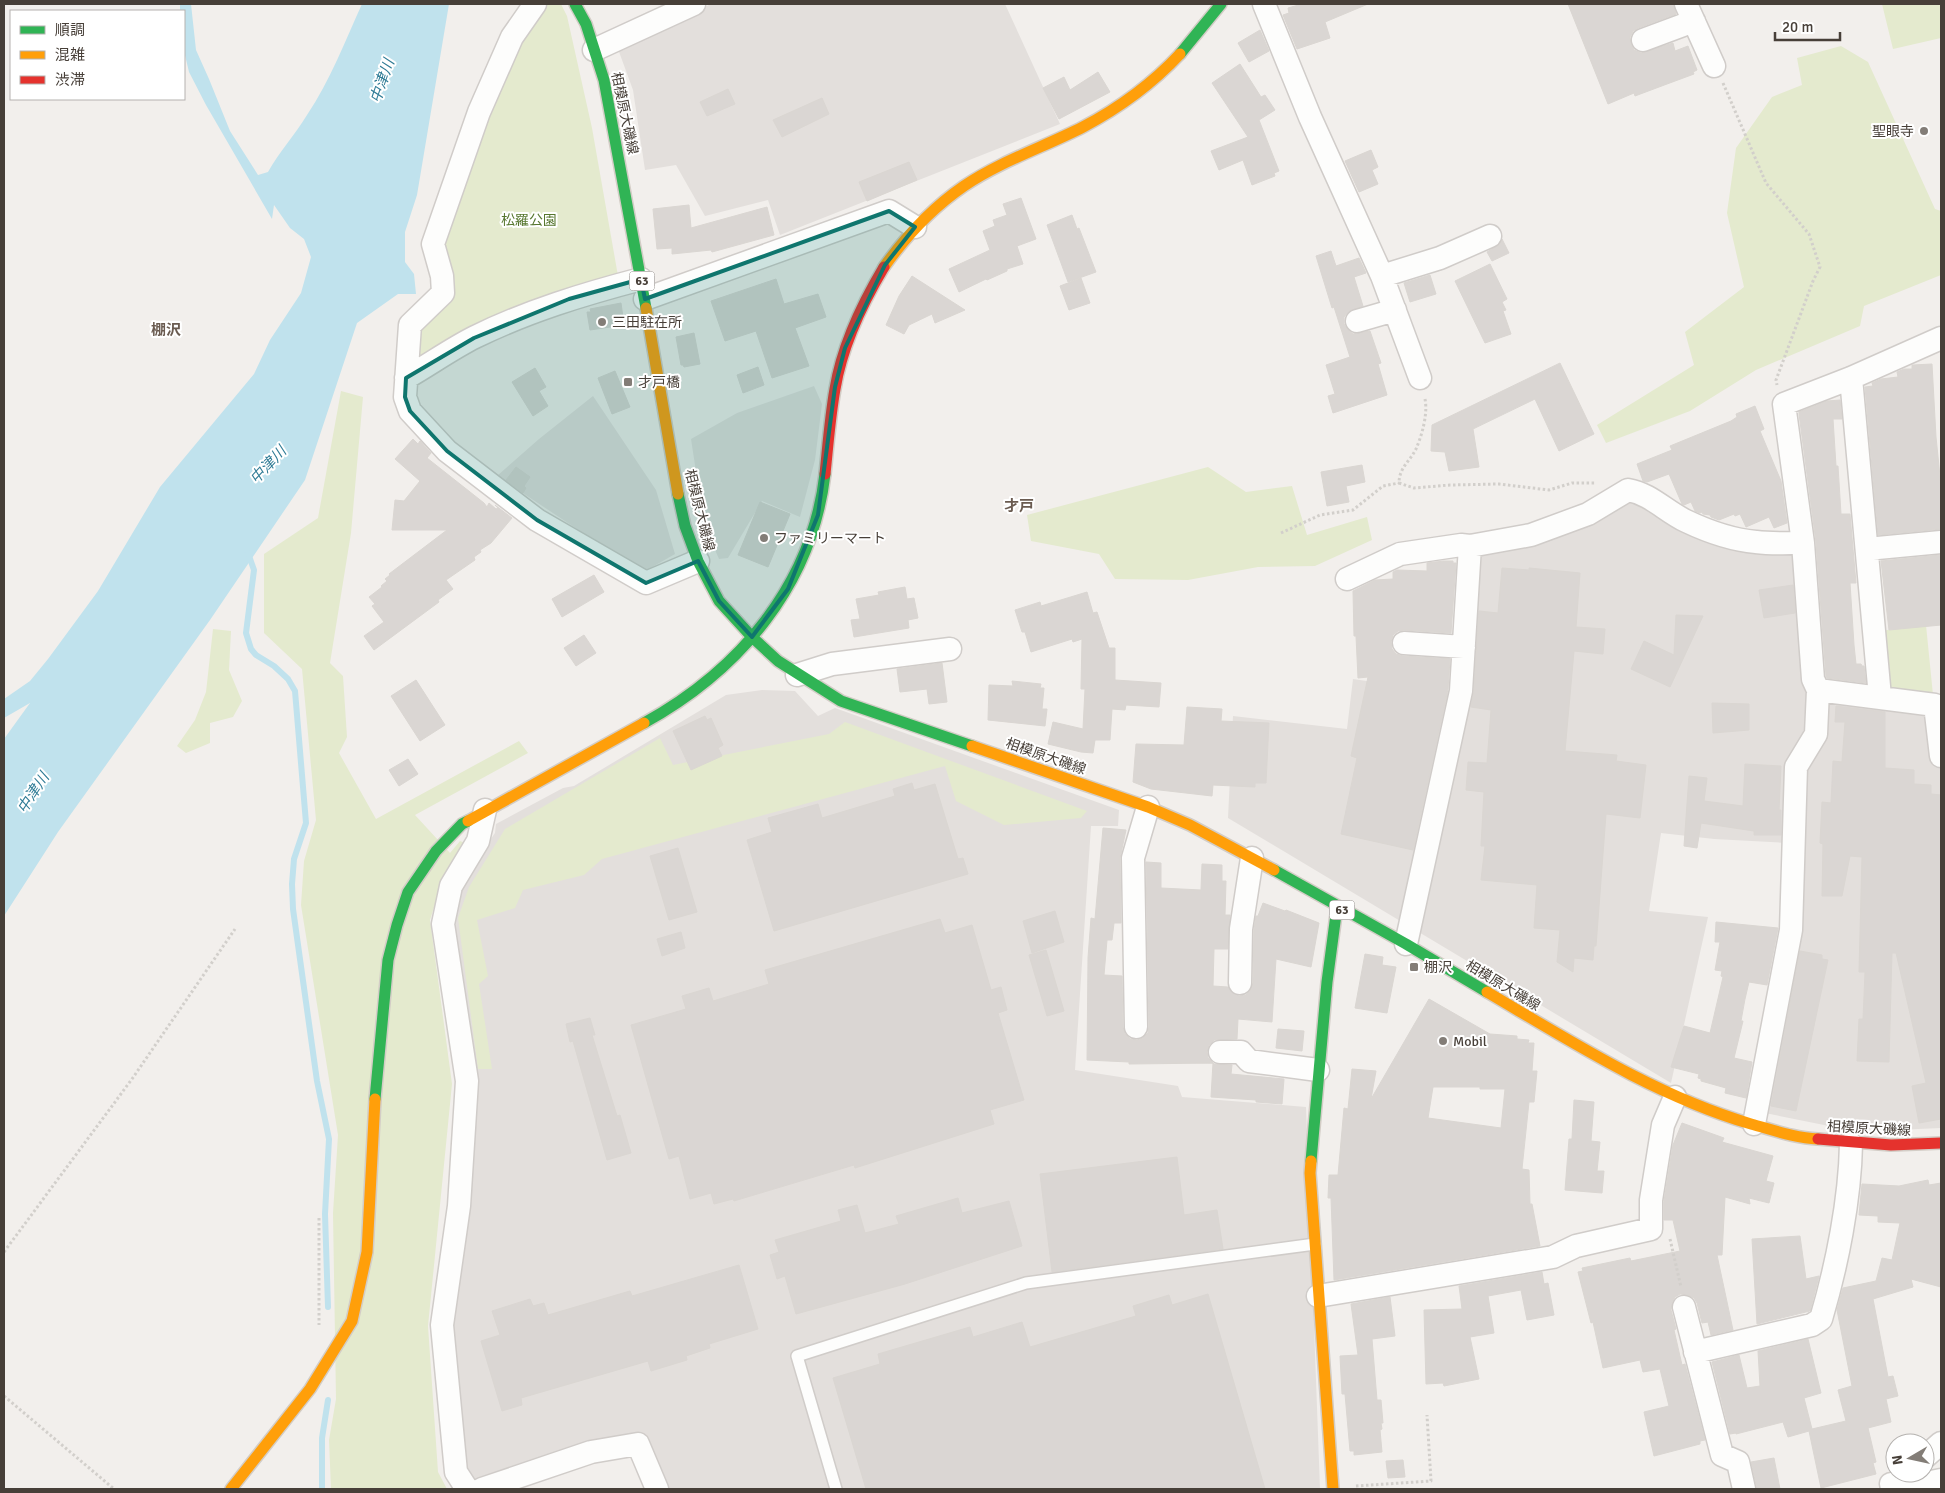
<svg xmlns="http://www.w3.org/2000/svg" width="1945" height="1493" font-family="Signika,'Noto Sans JP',sans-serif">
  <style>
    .industrial { fill: #e3dfdc }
    .green { fill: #e4eace }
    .parking { fill: #e3e0dd }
    .water { fill: #c0e2ed }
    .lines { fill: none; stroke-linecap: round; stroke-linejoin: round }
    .stream { stroke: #c0e2ed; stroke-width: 6 }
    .building { fill: #dad6d3; stroke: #dad6d2; fill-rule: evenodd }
    .lane-casing { stroke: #d0ccc9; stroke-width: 14 }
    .street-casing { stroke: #d0ccc9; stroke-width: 25 }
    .fast-casing { stroke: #d3cdc6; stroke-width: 14 }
    .slow-casing { stroke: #d3cdc6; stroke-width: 14 }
    .jam-casing { stroke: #d3cdc6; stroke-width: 14 }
    .path { stroke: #d2cfcb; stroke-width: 3; stroke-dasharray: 2.5 2.5; stroke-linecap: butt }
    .lane { stroke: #fdfdfc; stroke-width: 11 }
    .street { stroke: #fdfdfc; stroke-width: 22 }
    .fast { stroke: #30b455; stroke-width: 11 }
    .slow { stroke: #ff9f0a; stroke-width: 11 }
    .jam { stroke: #e5322d; stroke-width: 11 }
    .marked { fill: #0f766e; fill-opacity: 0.2; stroke: #0f766e; stroke-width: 4; stroke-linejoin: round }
    .poi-dot { fill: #837d77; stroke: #fff; stroke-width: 2 }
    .labels { text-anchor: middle; stroke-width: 4; stroke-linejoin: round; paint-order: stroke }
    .shield { fill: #fff; stroke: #7e7974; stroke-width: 1 }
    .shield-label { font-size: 12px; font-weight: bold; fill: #473f38 }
    .street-label { font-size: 14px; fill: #473f38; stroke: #fff }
    .poi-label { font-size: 14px; fill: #473f38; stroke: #fff; text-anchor: start }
    .park-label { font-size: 14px; fill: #56762e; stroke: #fff }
    .water-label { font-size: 15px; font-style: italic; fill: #307c96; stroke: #fff }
    .neighbourhood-label { font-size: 15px; font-weight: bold; fill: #6a5b50; stroke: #fff }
  </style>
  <rect width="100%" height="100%" fill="#f2efec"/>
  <path class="industrial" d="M711 4H1005L1060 124 780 235 768 200 705 216 676 165 645 170 633 90 618 49Z
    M593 396 656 490 675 554 647 570H639L497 476 539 439Z
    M1630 495 1795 550 1810 704 1787 843 1714 839 1661 833 1649 911 1708 917 1671 1083 1228 818 1233 716 1347 729 1353 679 1467 696 1476 552Z
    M762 690 795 691 818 716 835 708 1119 810 1118 826H1091L1075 1070 1178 1086 1182 1097 1306 1107 1320 1489H667L644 1435 592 1443 475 1484 459 1465 450 1329 471 1082 449 920 457 888 495 833 496 824 563 788 574 786 726 695Z
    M1829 700 1923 710 1930 718 1941 766V1128L1895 1130 1834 1127 1760 1112 1802 764Z"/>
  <path class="green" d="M540 4H561L567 16 592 128 618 276 419 363 415 325 447 295 439 240 486 105Z
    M1882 4H1941V38L1893 49Z
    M1841 46 1868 62 1935 209 1941 211V275L1864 306 1860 326 1756 370 1690 411 1606 443 1597 425 1694 365 1685 332 1744 287 1727 213 1736 148 1772 97 1802 85 1797 58Z
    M341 391 363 397 351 533 330 663 343 676 347 737 339 753 376 819 519 741 528 753 415 815 450 853 460 841 468 844 444 876 430 920 452 1084 428 1326 438 1472 447 1489H331L329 1440 336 1399 333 1213 338 1135 301 905 304 861 316 820 302 669 264 633V554L318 518Z
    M1208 467 1246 492 1292 486 1307 535 1367 517 1372 540 1315 566 1258 567 1188 580 1115 579 1099 554 1031 541 1027 515Z
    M1926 625 1933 695 1893 691 1886 685 1880 631Z
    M213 629 231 631 229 670 242 701 233 717 210 723V743L186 753 177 746 195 720 206 692Z
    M845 722 1087 811 1081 818 1004 825 956 801 945 766 602 859 584 875 523 890 515 908 477 920 488 976 479 984 492 1069H478L458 918 469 887 505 829 660 738 673 765 829 734Z"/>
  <path class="parking" d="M814 386 822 404 815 460 800 517 762 501 728 558 719 559 709 536 702 511 691 439 737 413Z"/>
  <path class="water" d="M180 4H191L196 50 209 79 230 131 258 175 268 172C279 152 295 135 307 115 330 81 345 41 362 4H449L417 195 405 232V262L414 274 416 294H398L357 323 305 480 210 620 58 832 4 916V739L30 703 4 718V699L30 681 48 659 98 591 160 487 254 374 270 340 301 293 311 257 304 239 290 228 274 205 272 219 206 105 189 72 184 51V11H180Z"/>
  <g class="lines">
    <path class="stream" d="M248 553 254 570 246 633 251 649 256 655 274 666 288 679 295 691 306 823 294 859 292 884 293 909 317 1081 329 1139 325 1214 328 1307
      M322 1489V1438L328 1400"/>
  </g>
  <path class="building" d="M1302 4H1368L1325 22 1330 38 1297 49 1283 15 1289 13 1288 8Z
    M1568 4H1673L1676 14 1638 28 1633 31 1630 37 1631 44 1634 50 1641 53 1673 43 1675 51 1688 46 1697 70 1693 72 1694 74 1667 84 1635 96 1634 93 1608 104Z
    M1260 30 1269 51 1249 62 1238 43Z
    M1240 64 1261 97 1265 95 1275 110 1259 120 1279 171 1274 173 1275 176 1252 185 1243 160 1219 170 1211 151 1248 137 1212 83Z
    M1098 72 1110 92 1059 119 1043 88 1064 77 1070 90Z
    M728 89 735 104 707 116 700 102Z
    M822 98 829 114 782 137 773 120Z
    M1371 150 1378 167 1372 170 1378 184 1359 192 1345 161Z
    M909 162 917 180 867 201 859 182Z
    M1021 198 1036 239 1017 246 1023 264 1007 269V271L987 280 986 279 959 292 949 269 990 250 983 231 995 226 993 220 1007 215 1003 204Z
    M689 205 691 228 767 207 774 235 712 252 711 250 672 254V248L657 249 653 209Z
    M1072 215 1077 229 1079 228 1096 272 1068 282 1047 225Z
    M1502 239 1509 253 1492 261 1487 252 1500 244Z
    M1331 251 1336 266 1359 258 1366 273 1354 277 1363 306 1348 312 1344 317V324L1348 330 1353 334 1370 331 1381 363 1378 364 1387 395 1333 413 1328 396 1335 394 1326 365 1350 357 1334 307 1332 308 1316 256Z
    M1490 264 1507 299 1502 302 1506 310 1503 311 1511 334 1485 343 1455 281Z
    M1430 275 1436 294 1410 302 1404 283Z
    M912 276 965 310 935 323 932 314 909 325 904 334 886 325 899 296Z
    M1081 278 1090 303 1069 310 1060 286Z
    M776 279 784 304 818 294 826 317 795 328 809 366 772 378 756 331 725 341 711 301Z
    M621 303 624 325 590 330 587 312H591L590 309Z
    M694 333 700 364 684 367 683 365H681L676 337Z
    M1560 363 1594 434 1559 451 1535 399 1473 429 1479 467 1449 471 1445 452 1431 451 1432 425Z
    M1932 364 1936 437 1941 486V529L1878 535 1865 387 1873 386 1872 383 1881 379 1898 377 1897 372 1904 369H1912V365H1913Z
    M758 367 764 385 743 393 737 375Z
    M535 368 546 387 539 391 548 406 533 416 512 382Z
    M615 371 630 407 612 414 598 378Z
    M1840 400 1842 419H1833L1836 466H1838L1841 514H1850L1856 583H1850L1854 645 1856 664H1861L1862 666H1864L1866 683 1827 678 1826 676 1816 542 1799 414V412L1827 401Z
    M1755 406 1764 429 1760 431 1781 481 1787 523 1774 528 1769 517 1746 527 1740 514 1735 516 1734 514 1719 520 1711 517 1710 515 1703 514 1702 512 1700 513 1695 511 1691 502 1684 505 1682 504 1669 474 1647 482 1643 481 1637 464 1672 450 1670 446 1731 421 1737 417 1736 414Z
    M413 439 418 444 420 441 431 453 427 458 484 503 487 507 489 503 496 509 498 508 495 505 512 518 491 543 480 550 481 552 474 557 475 560 446 580 453 589 438 600 439 602 374 650 364 636 384 622 372 606 375 604 369 597 382 587 381 586 387 581 385 579 390 575 389 574 447 530H392L395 500 404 501 420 481 395 459Z
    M1362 465 1365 482 1346 486 1349 502 1327 506 1321 472Z
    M516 467 530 477 524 486 526 488 523 493 506 480Z
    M760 502 790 514 768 567 738 555Z
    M1941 555V625L1889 630 1881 561Z
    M1444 561H1453V563H1456L1451 633 1404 630 1398 631 1393 635 1391 642 1392 649 1396 654 1403 656 1450 659 1448 689 1413 850 1341 834 1357 758 1351 756 1368 677 1358 678 1356 636H1354L1353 591 1375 580 1393 579V572L1397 570 1427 571V563Z
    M1502 568 1529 570V568L1580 573 1576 627 1605 629 1603 654 1574 651 1565 751 1617 755 1616 761 1646 765 1640 818 1606 814 1596 946H1594L1593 960 1574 958 1573 972 1557 962 1560 930 1534 928 1537 885 1481 880 1485 846H1481L1484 792 1466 790 1468 762 1487 763 1491 710 1471 707 1474 692 1479 611 1498 613Z
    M594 575 604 592 562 617 552 599Z
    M1793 585 1795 613 1764 618 1759 590Z
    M905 587 907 599 914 598 918 618 908 620 909 628 854 637 851 620 860 619 856 599 879 595 878 592Z
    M1087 592 1093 613 1097 612 1109 648H1115V680L1161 683 1159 707 1126 705 1125 710 1112 709 1110 740H1095L1093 753 1081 752 1048 744 1053 722 1083 729 1085 689H1081L1082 639 1073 642 1072 639 1031 652 1025 632H1022L1015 610 1040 602 1041 606Z
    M1676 615 1703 616 1670 687 1631 669 1644 641 1674 655Z
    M584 635 596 653 576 666 564 648Z
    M942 663 947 702 929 704 927 689 900 692 897 669Z
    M416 680 445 725 420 741 391 696Z
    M1012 681 1041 684 1040 688H1044L1042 709H1047L1045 726 988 720 989 685 1013 686Z
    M1712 703 1749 704V730L1713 733Z
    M1836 706 1885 712V768L1914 770V784L1931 785V794L1941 795V1119L1919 1123 1912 1086 1926 1083 1896 953H1892L1889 1062 1857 1061 1859 1019H1863L1865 972H1859L1862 857 1850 856 1842 896H1822L1823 844 1820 843 1822 802 1831 803 1833 761 1842 762 1845 722H1835Z
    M1187 707 1222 709 1221 721 1269 723 1266 783H1255V787L1213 785 1212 796 1151 789 1133 782 1136 744 1184 745Z
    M705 716 707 720 711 718 723 745 718 748 722 756 691 770 673 731Z
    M408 759 418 774 399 786 389 770Z
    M1745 764 1781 766 1779 810H1781V835H1754V831L1701 823 1697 848 1684 846 1689 776 1707 778 1704 801 1743 806Z
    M912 783 914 790 935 784 958 859 963 858 968 874 774 931 747 840 772 832 768 818 818 804 822 818 895 796 893 789Z
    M1103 828 1126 830 1120 858 1121 923H1114L1112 940H1107L1104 975 1122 976 1123 1027 1125 1034 1130 1039 1137 1040 1143 1038 1148 1033 1149 1027 1146 862 1161 863V888L1201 890 1202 864 1222 865V881H1226L1225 915H1230L1228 949H1214L1213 986 1228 987 1234 994 1239 996 1246 995 1251 989 1253 983 1254 930 1256 916H1258L1263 903 1285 911 1286 910 1319 923 1311 967 1276 959 1272 1022 1238 1019 1237 1039 1214 1040 1209 1045 1207 1052 1208 1058 1214 1064 1232 1065 1231 1074 1284 1079 1282 1104 1256 1102V1100L1211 1097 1213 1063 1129 1064V1062L1087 1060 1088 958 1091 918 1095 919Z
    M678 848 697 912 669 920 650 856Z
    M1055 911 1064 942 1032 953 1023 921Z
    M940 919 945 933 972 925 991 990 1001 987 1007 1010 998 1013 1024 1100 990 1110 994 1124 855 1168 854 1165 734 1201 733 1199 714 1204 711 1193 690 1199 679 1156 669 1159 631 1025 686 1009 682 996 709 988 713 1001 769 984 765 970Z
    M1716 922 1778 928 1767 985 1749 982 1745 999 1741 1021H1743L1734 1058 1752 1062 1746 1098 1725 1093 1726 1088 1701 1081V1079L1698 1078 1699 1074 1671 1067 1684 1026 1710 1033 1723 977 1721 976 1722 971 1715 970 1720 942H1715Z
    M681 932 685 948 662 956 657 939Z
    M1046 950 1064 1011 1047 1016 1029 955Z
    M1800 951 1822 955V959L1828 960 1796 1111 1771 1106Z
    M1365 954 1383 957 1382 965 1396 967 1387 1013 1355 1008Z
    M1429 999 1490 1034 1517 1036V1039L1529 1040 1528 1043H1534L1532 1071H1537L1534 1102H1529L1522 1169 1529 1170 1530 1204H1532L1540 1246 1334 1280 1331 1198H1328L1329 1175H1338L1344 1108 1348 1109 1352 1069 1376 1071 1371 1099ZM1433 1087H1480V1089H1505L1501 1128 1428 1118Z
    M590 1018 595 1035H592L617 1116 620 1115 631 1153 607 1160 573 1041 570 1042 566 1024Z
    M1278 1029 1304 1031 1302 1051 1276 1048Z
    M1574 1100 1594 1102 1591 1141 1600 1142 1597 1171H1604L1602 1193 1565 1190 1569 1139H1572Z
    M1682 1123 1724 1138 1722 1142 1773 1156 1766 1181 1774 1183 1769 1203 1749 1198 1750 1204 1725 1197 1722 1255H1717L1733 1330 1711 1335 1708 1322 1702 1323 1697 1303 1694 1298 1688 1295 1680 1294 1675 1297 1672 1303 1671 1310 1676 1329 1674 1330 1682 1365 1685 1364 1705 1440 1700 1441V1444L1654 1456 1644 1412 1669 1406 1660 1369 1643 1372 1640 1360 1603 1368 1593 1322 1591 1323 1578 1272 1583 1271 1582 1268 1630 1258 1631 1261 1680 1251 1673 1220H1664V1201L1673 1145Z
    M1177 1157 1184 1215 1217 1210 1223 1249 1052 1272 1040 1174Z
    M1928 1180 1929 1185 1941 1183V1287L1911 1279 1913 1287 1873 1299 1888 1377 1893 1376 1898 1396 1886 1399 1891 1422 1868 1428 1876 1462 1873 1463 1876 1474 1821 1488 1809 1431 1788 1437 1783 1422 1736 1434V1433L1730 1434 1712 1362 1739 1355 1747 1388 1760 1386 1758 1351 1808 1339 1821 1393 1804 1398 1812 1429 1846 1421 1838 1390 1852 1386 1837 1310 1843 1288 1876 1281 1882 1258 1892 1260 1900 1223 1878 1222V1216L1859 1215 1862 1184 1899 1186Z
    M958 1198 962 1213 1009 1201 1022 1246 905 1284 796 1314 785 1276 777 1279 770 1255 779 1252 775 1240 841 1221 838 1210 857 1205 865 1233 899 1224 896 1216Z
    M1800 1236 1806 1279 1819 1276 1810 1311 1757 1324 1752 1239Z
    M739 1265 758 1329 709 1344 710 1348 686 1356 687 1360 651 1371 648 1361 521 1398 522 1405 502 1411 481 1341 500 1335 492 1311 530 1299 533 1306 544 1303 548 1315 630 1291 632 1296Z
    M1542 1272 1544 1284 1548 1283 1554 1315 1527 1320 1521 1290 1488 1296 1494 1333 1470 1337 1479 1379 1444 1386 1443 1383 1426 1384 1424 1310 1462 1309 1459 1286Z
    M1208 1294 1265 1489H866L833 1378 880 1364 878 1354 970 1327 973 1337 1022 1322 1030 1347 1136 1316 1133 1306 1169 1295 1172 1305Z
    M1390 1297 1395 1336 1372 1339 1377 1400H1381L1383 1423H1381L1382 1429 1380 1430 1382 1452 1354 1455V1451H1350L1345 1394H1342L1340 1356 1358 1355 1351 1304Z
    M1774 1458 1780 1489H1757L1751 1462Z
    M1403 1460 1405 1477 1388 1478 1386 1461Z"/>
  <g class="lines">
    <defs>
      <path id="lane" d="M836 1489 797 1356 1026 1283 1315 1244"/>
      <path id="street" d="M535 4 512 37 479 112 433 244 442 276 443 293 410 325 405 397 410 411 447 451 537 520 646 583 698 561
        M1264 4 1310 117 1382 276 1420 378
        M1686 4 1714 66
        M1643 40 1694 21
        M594 50 694 4
        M1382 276 1440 258 1490 236
        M645 299 889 211 915 227
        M1357 321 1395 310
        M406 378C429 365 451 349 475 337 528 311 584 294 641 279
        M1851 378 1880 697
        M1867 549 1941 542
        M1347 579 1400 554 1461 545 1470 546 1531 535 1588 514 1628 490C1651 494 1665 511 1686 521 1707 531 1733 540 1756 542 1772 544 1788 543 1803 543
        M1404 643 1464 647
        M797 675 832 664 950 649
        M1818 690 1935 705 1941 756
        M1406 944 1461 691 1470 546
        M1240 983 1241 929 1252 858
        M1136 1027 1133 858 1148 807
        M1220 1052H1241L1249 1061 1318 1070
        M1754 1124 1791 930 1796 767 1816 734 1818 690 1813 679 1803 543 1784 404 1851 378 1941 338
        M1318 1296 1553 1257 1576 1246 1651 1229V1200L1663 1125 1675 1097
        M1684 1307 1722 1455 1738 1462 1744 1489
        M1695 1352 1812 1325 1821 1319C1837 1265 1850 1200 1851 1144
        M1925 1457 1941 1443
        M1891 1484 1912 1486 1941 1480
        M467 1489 456 1472 442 1325 459 1206 467 1081 443 924 451 886 478 841 485 810
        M482 1489 591 1452 638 1444 657 1489"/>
      <path id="fast" d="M575 4 586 24 604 80 646 308
        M1180 54 1221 4
        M678 494 685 526 698 561 719 601 752 637 778 661 841 701 972 746
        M644 723C740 670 812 585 825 474
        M1274 870 1406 944 1487 992
        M375 1099 388 960 397 925 408 892 436 851 462 824 468 821
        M1311 1161 1327 982 1337 907"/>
      <path id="slow" d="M884 267C906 236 932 208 964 186 1001 161 1044 147 1083 127 1119 108 1152 84 1180 54
        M646 308 678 494
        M972 746 1148 807 1190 825 1274 870
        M468 821 644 723
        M1487 992C1572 1042 1656 1096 1751 1124 1773 1130 1795 1138 1818 1139
        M1311 1161 1310 1173 1333 1489
        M231 1489 310 1389 352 1321 367 1252 375 1099"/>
      <path id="jam" d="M825 474C828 445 830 417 835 389 842 346 862 304 884 267
        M1818 1139 1891 1145 1941 1143"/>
    </defs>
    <use href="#lane" class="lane-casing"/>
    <use href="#street" class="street-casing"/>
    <use href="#fast" class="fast-casing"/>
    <use href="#slow" class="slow-casing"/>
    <use href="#jam" class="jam-casing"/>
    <path class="path" d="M1723 83 1766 183 1809 234 1820 267 1813 281 1776 380 1777 385
      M1425 399C1428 414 1422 435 1416 449 1410 461 1399 468 1399 483L1414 488 1450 485 1499 484 1549 490 1572 483H1596
      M1281 533 1320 515 1353 510 1383 486 1399 483
      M319 1218V1325
      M1670 1239 1681 1287
      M4 1252 132 1079 235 929
      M4 1396 114 1489
      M1356 1486 1431 1481 1427 1415"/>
    <use href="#lane" class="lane"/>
    <use href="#street" class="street"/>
    <use href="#fast" class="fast"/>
    <use href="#slow" class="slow"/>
    <use href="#jam" class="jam"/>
  </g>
  <path class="marked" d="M889 211 915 227 885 265 845 348 835 387 818 515 788 589 752 637 719 601 698 561 646 583 537 520 447 451 410 411 405 397 406 378 474 338 569 299 641 279 645 299Z"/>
  <g class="poi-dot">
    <circle cx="1924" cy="131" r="5"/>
    <circle cx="602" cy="322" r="5"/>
    <rect x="623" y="377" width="10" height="10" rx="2.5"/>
    <circle cx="764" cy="538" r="5"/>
    <rect x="1409" y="962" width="10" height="10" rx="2.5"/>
    <circle cx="1443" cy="1041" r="5"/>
  </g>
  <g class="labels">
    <g class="shield">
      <rect x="629.5" y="271.5" width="25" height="19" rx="4"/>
      <rect x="1329.5" y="900.5" width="25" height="19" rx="4"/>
    </g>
    <g class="shield-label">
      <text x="642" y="285">63</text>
      <text x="1342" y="914">63</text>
    </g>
    <g class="street-label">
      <text transform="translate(625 113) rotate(78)" y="5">相模原大磯線</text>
      <text transform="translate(700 510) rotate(76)" y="5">相模原大磯線</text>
      <text transform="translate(1046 756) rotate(19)" y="5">相模原大磯線</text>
      <text transform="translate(1503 985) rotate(31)" y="5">相模原大磯線</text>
      <text transform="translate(1869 1128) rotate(3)" y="5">相模原大磯線</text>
    </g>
    <g class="poi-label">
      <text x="1914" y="136" text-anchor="end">聖眼寺</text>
      <text x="612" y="327">三田駐在所</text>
      <text x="638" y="387">才戸橋</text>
      <text x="774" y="543">ファミリーマート</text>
      <text x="1424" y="972">棚沢</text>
      <text x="1453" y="1046">Mobil</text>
    </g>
    <g class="park-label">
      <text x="529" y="225">松羅公園</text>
    </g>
    <g class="water-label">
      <text transform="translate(382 81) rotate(-71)" y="5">中津川</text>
      <text transform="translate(268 465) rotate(-47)" y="5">中津川</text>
      <text transform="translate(33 793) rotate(-57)" y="5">中津川</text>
    </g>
    <g class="neighbourhood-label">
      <text x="166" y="335">棚沢</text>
      <text x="1019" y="511">才戸</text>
    </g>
  </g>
  <rect width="1945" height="1493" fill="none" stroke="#473f38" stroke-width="10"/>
  <rect x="10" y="10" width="175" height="90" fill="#ffffff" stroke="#b5b2af"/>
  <rect x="20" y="26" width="25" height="8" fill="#30b455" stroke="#b5b2af"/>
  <text x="55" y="35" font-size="15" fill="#473f38">順調</text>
  <rect x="20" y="51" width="25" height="8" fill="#ff9f0a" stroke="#b5b2af"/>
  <text x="55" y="60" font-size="15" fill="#473f38">混雑</text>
  <rect x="20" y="76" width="25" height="8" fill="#e5322d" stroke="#b5b2af"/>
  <text x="55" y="85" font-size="15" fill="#473f38">渋滞</text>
  <g transform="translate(1910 1458) rotate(261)"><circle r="24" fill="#ffffff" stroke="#b5b2af"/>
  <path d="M0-4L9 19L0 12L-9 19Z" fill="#837d77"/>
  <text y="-8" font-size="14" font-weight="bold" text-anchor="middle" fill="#473f38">N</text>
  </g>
  <path d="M1775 32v8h65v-8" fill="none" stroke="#473f38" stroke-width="2.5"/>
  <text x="1782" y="32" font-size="15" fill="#473f38" stroke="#ffffff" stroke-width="4" paint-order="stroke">20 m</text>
</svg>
